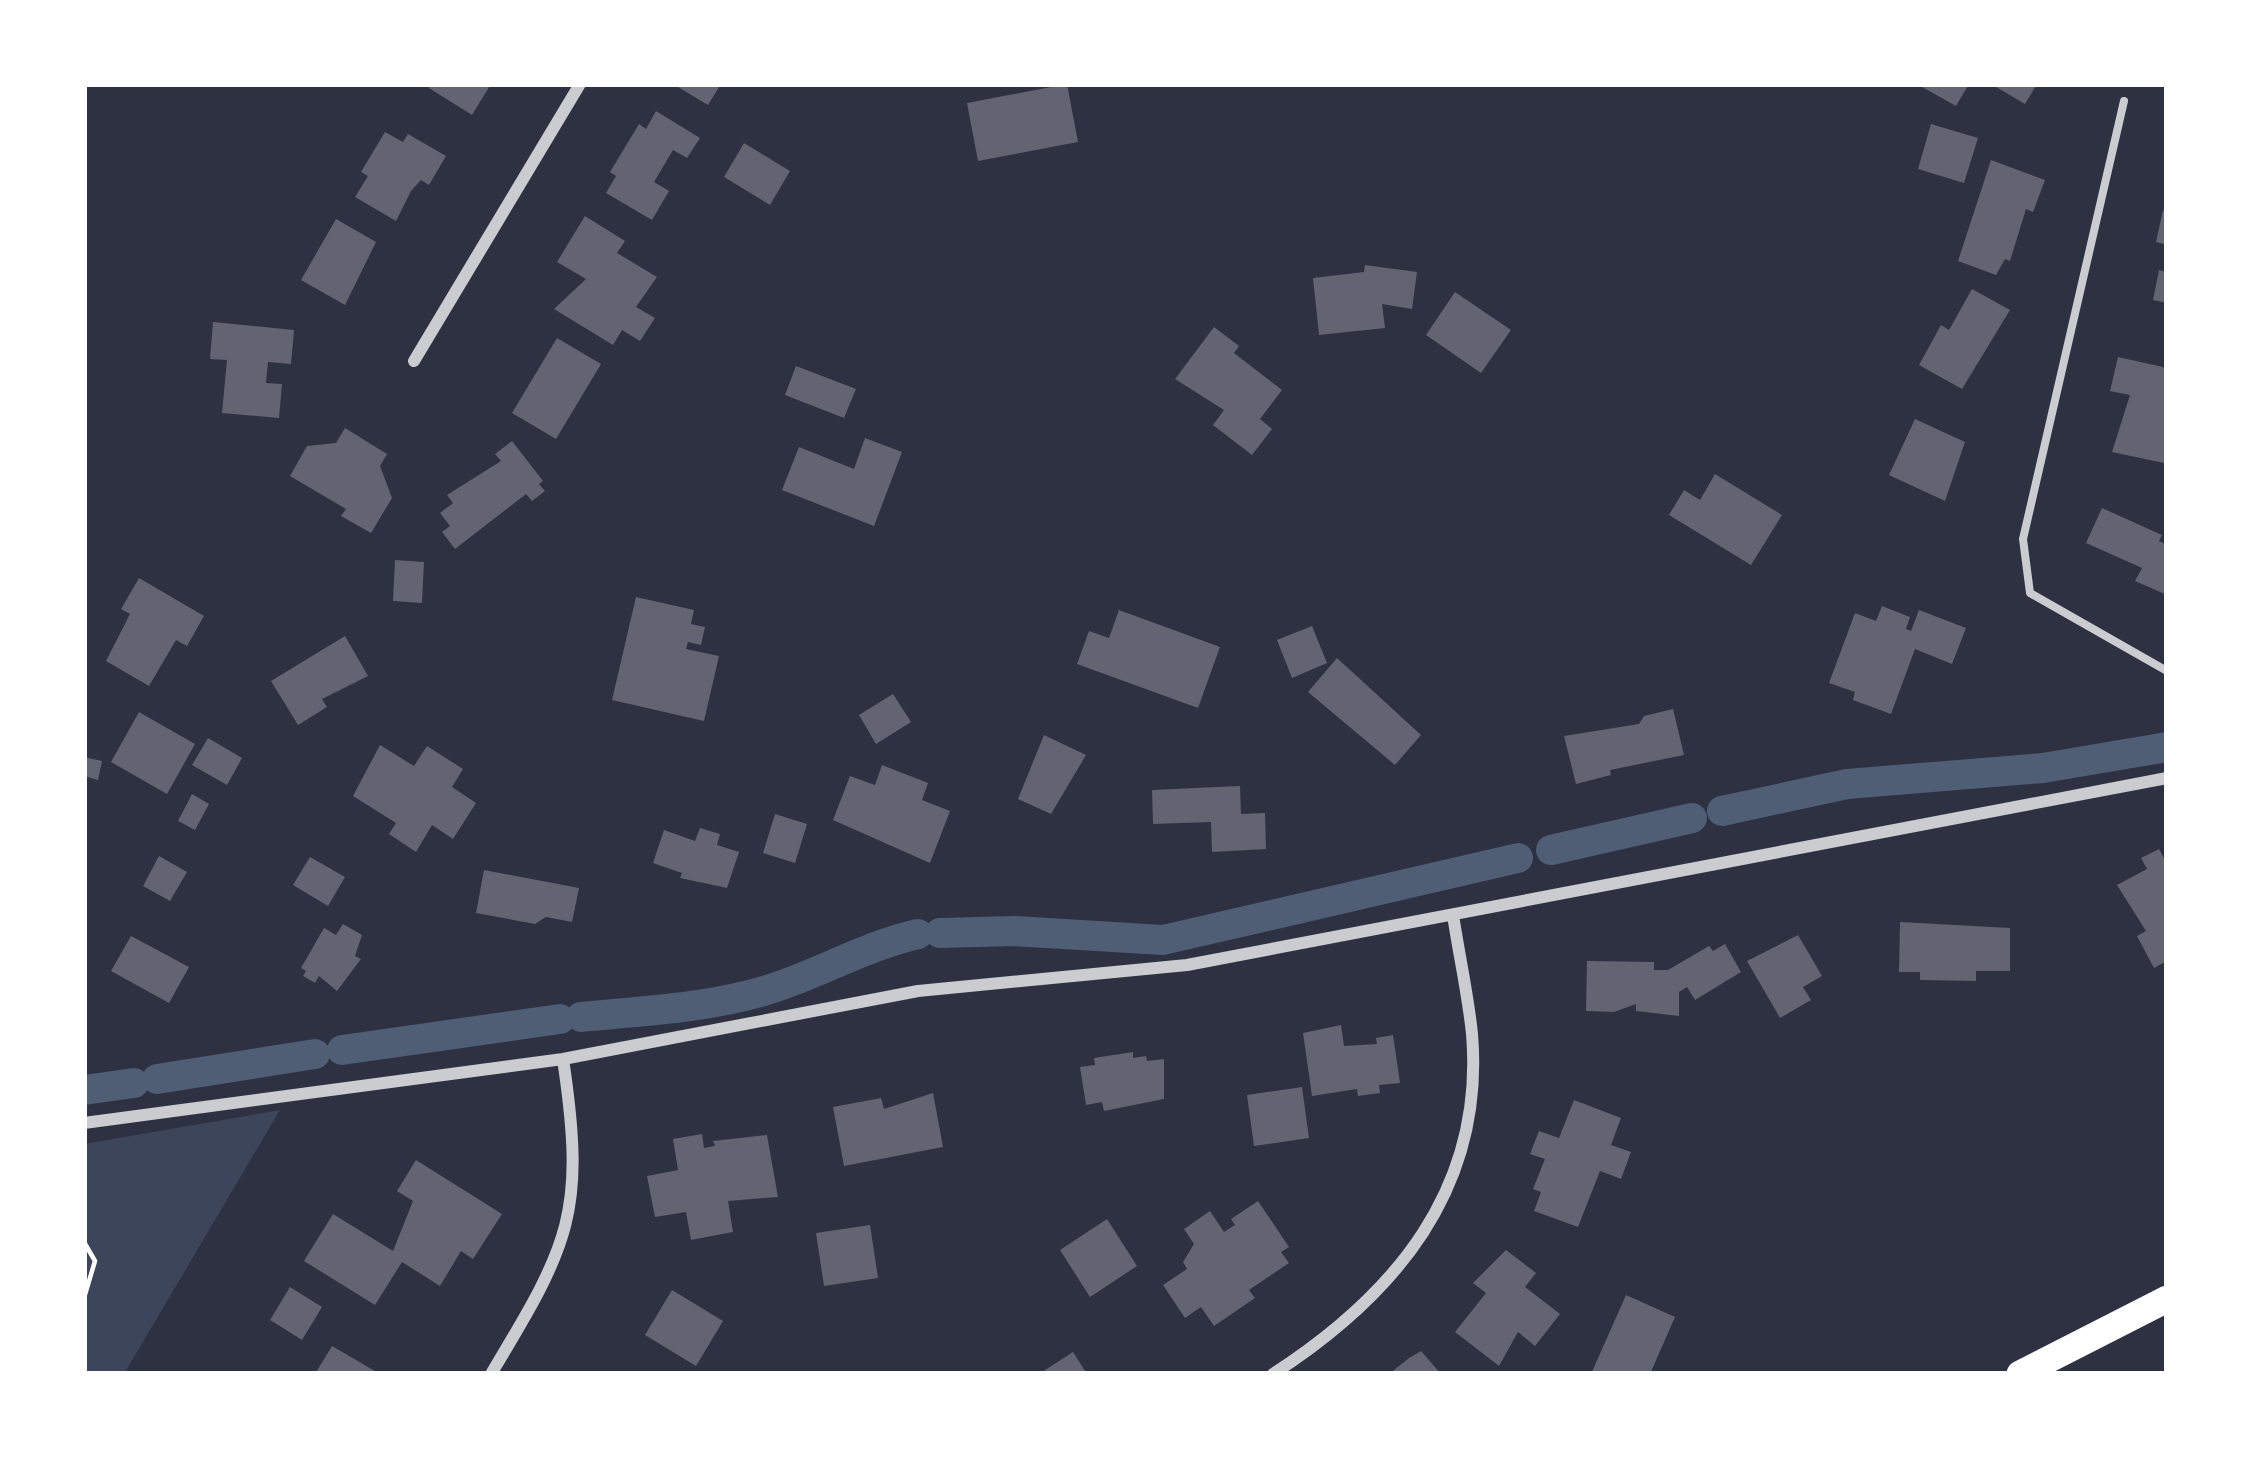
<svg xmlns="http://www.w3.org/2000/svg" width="2251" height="1458" font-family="Roboto,sans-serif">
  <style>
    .green { fill: #3c4559 }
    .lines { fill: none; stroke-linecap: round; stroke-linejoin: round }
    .canal { stroke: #4f5d75; stroke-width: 30 }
    .building { fill: #626471 }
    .path { stroke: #fff; stroke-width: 4.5 }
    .service { stroke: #caccd0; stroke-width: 8 }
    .minor { stroke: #caccd0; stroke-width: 12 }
    .motorway { stroke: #fff; stroke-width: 27 }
  </style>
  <rect width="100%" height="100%" fill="#2d3142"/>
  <path class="green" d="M280 1110 124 1374H84V1144Z"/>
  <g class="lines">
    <path class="canal" d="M1722 811 1847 784 2043 768 2167 747
      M1551 850 1692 818
      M940 933 1014 931 1163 940 1518 858
      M581 1017C643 1011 708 1008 767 990 819 974 865 946 918 934
      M342 1050 560 1019
      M157 1079 315 1054
      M84 1090 134 1083"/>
  </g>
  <path class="building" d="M432 84H491L472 115 429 88Z
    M673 84H721L708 105Z
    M1067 84 1078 142 978 161 967 103Z
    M1917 84H1969L1956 106Z
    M1991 84H2037L2025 104Z
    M656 111 700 138 687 158 673 150 654 182 669 191 652 220 606 193 616 176 610 172 639 124 646 129Z
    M1931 124 1978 138 1964 183 1918 169Z
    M385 132 403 142 408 134 446 156 429 185 421 180 411 191 396 221 355 197 368 176 361 172Z
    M744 143 790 171 770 205 724 177Z
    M1991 160 2045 180 2033 212 2026 209 2010 261 2005 259 1996 275 1958 261Z
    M2163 210H2167V245L2156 242Z
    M585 216 625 241 617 253 657 277 636 307 655 318 640 341 622 330 613 345 554 309 586 279 557 262Z
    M336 219 376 242 345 305 301 280Z
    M1365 265 1417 272 1412 309 1382 304 1385 328 1319 335 1313 278 1364 272Z
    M2159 270 2167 272V303L2153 300Z
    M1972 289 2010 310 1962 389 1919 365 1941 325 1949 330Z
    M1455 292 1511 330 1481 373 1426 335Z
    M213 322 294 330 291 364 268 362 266 383 282 384 279 418 222 413 227 360 210 359Z
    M1214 327 1239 346 1234 353 1282 390 1260 419 1272 429 1252 455 1213 425 1224 410 1175 379Z
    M557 338 601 364 556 439 512 413Z
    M2118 357 2163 367 2167 374 2164 463 2112 452 2130 395 2110 391Z
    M796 366 856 389 844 418 785 395Z
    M1915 419 1965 442 1945 501 1889 475Z
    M345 428 387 454 380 466 392 498 371 533 341 516 346 509 290 476 307 446 336 443Z
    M865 438 902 452 874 526 782 490 799 447 854 469Z
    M512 441 543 481 539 484 545 491 532 501 526 494 455 549 442 532 450 526 440 513 453 503 447 495 501 461 495 454Z
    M1715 474 1782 515 1751 565 1669 515 1684 490 1700 500Z
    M2102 508 2162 535 2159 541 2167 545V595L2135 581 2142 568 2086 543Z
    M395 560 424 562 422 603 393 601Z
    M139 578 204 616 187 646 176 640 149 686 106 661 130 614 121 609Z
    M636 597 694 610 691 624 705 627 701 645 688 642 686 649 719 656 704 721 612 700Z
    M1882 606 1910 617 1906 629 1911 631 1919 610 1966 628 1952 664 1915 649 1891 714 1853 700 1855 692 1829 683 1855 613 1876 621Z
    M1119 610 1220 647 1198 708 1077 664 1089 631 1109 638Z
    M1312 626 1327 663 1292 678 1277 640Z
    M345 636 368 676 322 699 327 707 298 725 271 681Z
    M1337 658 1421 735 1395 765 1308 692Z
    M893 694 911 722 876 744 859 715Z
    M1673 709 1684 755 1610 770 1611 775 1576 784 1564 736 1639 724 1644 716Z
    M139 712 195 744 167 794 111 762Z
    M1044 735 1086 755 1051 814 1018 799Z
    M208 738 242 758 227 785 192 765Z
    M380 745 414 766 427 746 463 769 452 787 476 803 453 839 432 825 416 852 389 834 396 823 353 796Z
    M84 757 102 761 98 780 84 776Z
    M882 765 928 783 922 800 950 811 930 863 833 820 850 776 875 785Z
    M1240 786 1241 814 1265 813 1266 849 1212 852 1211 822 1153 824 1152 790Z
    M192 794 209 804 195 830 178 821Z
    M775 814 807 824 795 863 763 853Z
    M700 828 720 834 717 845 739 852 727 888 680 878 682 873 653 863 664 830 695 841Z
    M2159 849 2167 864V961L2154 968 2137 936 2146 931 2117 885 2147 869 2141 858Z
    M159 856 187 872 170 901 143 886Z
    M310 857 345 877 328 906 293 885Z
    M484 870 579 888 572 922 546 917 535 924 476 913Z
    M1900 922 2010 928V971H1976V981L1920 980V972H1899Z
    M343 924 362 935 355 956 361 959 337 991 319 976 315 983 303 976 306 971 301 968 324 928 336 935Z
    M1798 935 1822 976 1803 987 1811 1000 1780 1018 1747 961Z
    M131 936 189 967 169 1003 111 971Z
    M1725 944 1741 972 1695 1000 1687 987 1679 992V1016L1636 1011V1004L1614 1012 1586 1011 1587 961 1654 962V970H1668L1709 946 1713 951Z
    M1341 1025 1344 1046 1377 1044 1376 1038 1393 1035 1400 1083 1379 1085 1380 1093 1358 1096 1357 1089 1312 1096 1303 1033Z
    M1133 1052V1058L1146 1056 1147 1061 1164 1059V1099L1104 1111 1102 1102 1086 1105 1080 1067 1095 1065 1094 1058Z
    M1302 1087 1309 1138 1254 1146 1247 1095Z
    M933 1093 943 1147 844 1166 833 1107 881 1098 884 1109Z
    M1574 1100 1621 1118 1611 1145 1631 1152 1621 1179 1600 1171 1578 1227 1534 1211 1541 1192 1533 1189 1545 1159 1530 1154 1539 1131 1559 1138Z
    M702 1134 704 1148 715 1146 713 1141 767 1135 778 1197 728 1201 733 1232 691 1240 686 1212 655 1217 647 1176 678 1170 673 1139Z
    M416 1160 502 1214 473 1259 461 1251 440 1286 402 1262 375 1305 304 1261 333 1214 393 1251 413 1201 397 1191Z
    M1258 1201 1289 1247 1281 1252 1289 1263 1249 1290 1255 1298 1214 1326 1201 1307 1185 1318 1163 1285 1187 1269 1183 1262 1194 1244 1184 1229 1210 1211 1224 1232 1235 1225 1231 1219Z
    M1107 1219 1137 1266 1090 1297 1060 1250Z
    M870 1225 878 1278 824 1286 816 1233Z
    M1506 1250 1536 1273 1525 1287 1560 1314 1535 1346 1518 1332 1499 1366 1455 1332 1486 1293 1473 1283Z
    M290 1287 322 1307 302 1340 270 1320Z
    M672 1290 723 1321 696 1366 645 1335Z
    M1626 1295 1675 1317 1650 1374H1591Z
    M332 1346 380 1374H315Z
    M1421 1351 1441 1374H1389L1409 1358Z
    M1073 1352 1087 1374H1039Z"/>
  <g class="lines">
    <path class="path" d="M84 1242 95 1261 84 1298"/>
    <path class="service" d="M2124 101 2023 539 2030 593 2167 671"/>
    <path class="minor" d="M414 361 580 84
      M84 1123 563 1059 918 991 1187 965 2167 778
      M491 1374C570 1243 586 1213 563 1059
      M1273 1374C1395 1295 1485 1189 1472 1034 1468 994 1459 955 1453 915"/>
    <path class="motorway" d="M2020 1374 2167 1299"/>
  </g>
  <rect width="2251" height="1458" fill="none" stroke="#ffffff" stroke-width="174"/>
</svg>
